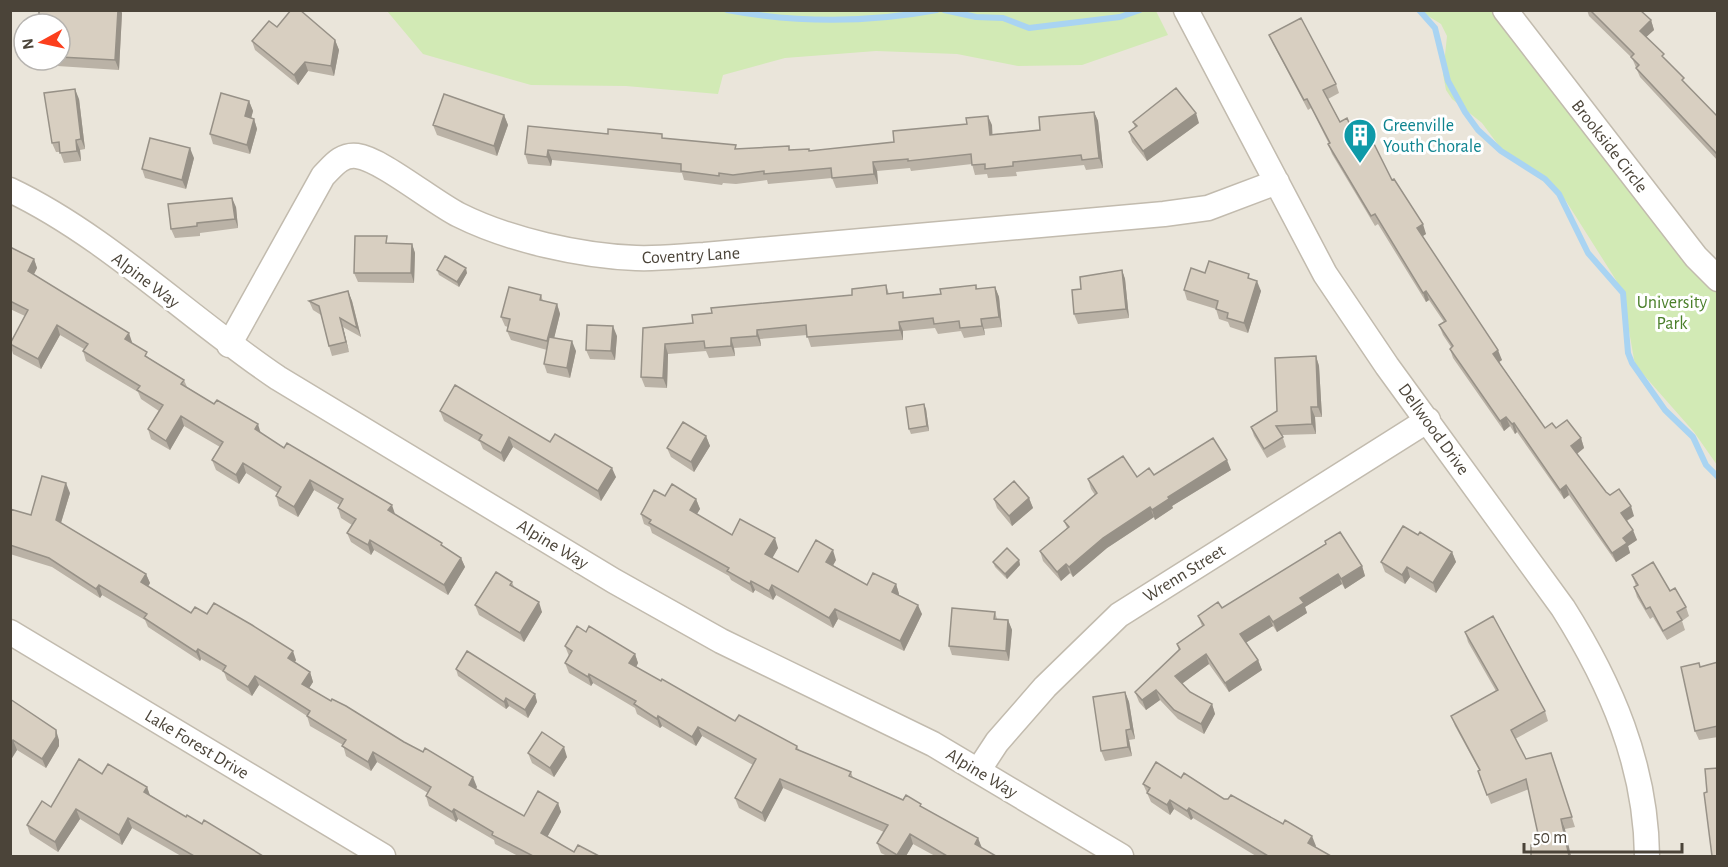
<svg xmlns="http://www.w3.org/2000/svg" width="1728" height="867" font-family="'Alegreya Sans',sans-serif">
  <style>
    .residential { fill: #eae5da; fill-rule: evenodd }
    .green { fill: #d2eab5 }
    .lines { fill: none; stroke-linecap: round; stroke-linejoin: round }
    .stream { stroke: #a9d4f2; stroke-width: 6 }
    .street-casing { stroke: #c2bbae; stroke-width: 27 }
    .street { stroke: #fff; stroke-width: 24 }
    .wall { fill: #bab2a6 }
    .shaded-wall { fill: #979187 }
    .building { fill: #d8cfc1; stroke: #979187; stroke-width: 1.5 }
    .labels { text-anchor: middle; stroke-width: 6; stroke-linejoin: round; paint-order: stroke }
    .culture-label { font-size: 18px; fill: #0d838f; stroke: #fff; text-anchor: start }
    .street-label { font-size: 18px; fill: #4b4439; stroke: #fff }
    .park-label { font-size: 18px; fill: #4a7f2a; stroke: #fff }
  </style>
  <rect width="100%" height="100%" fill="#f6f3ec"/>
  <path class="residential" d="M11 11H1717V856H11ZM24 24H60V60H24Z"/>
  <path class="green" d="M1156 11 1168 35 1082 65 1018 66 957 54 876 51 785 58 723 75 718 94 626 86 531 85 423 54 387 11Z
    M1420 11H1493L1692 266 1717 292V465L1694 432 1635 365 1624 302 1616 280 1566 201 1553 188 1505 154 1482 123 1452 99 1446 90 1443 74 1447 36 1441 24Z"/>
  <g class="lines">
    <path class="stream" d="M727 10C797 23 867 23 937 10
      M944 10 976 17 1003 18 1029 28 1120 17 1140 10
      M1419 10 1435 28 1448 81 1465 112 1478 130 1501 151 1545 179 1559 194 1588 253 1623 293 1628 353 1632 363 1665 410 1693 437 1706 465 1718 477"/>
    <defs>
      <path id="street" d="M1186 10 1325 274 1387 366 1563 608C1611 684 1646 765 1647 856
        M1505 10 1696 257 1718 279
        M10 190C105 235 190 319 278 378L614 581 721 641 933 744 1121 856
        M229 345 323 176C333 166 341 154 357 156 381 159 433 202 459 215 509 240 581 256 636 258 659 259 682 256 704 255L1164 214 1208 208 1277 182
        M10 632 383 856
        M978 771 997 742 1045 687 1119 615 1428 420"/>
    </defs>
    <use href="#street" class="street-casing"/>
    <use href="#street" class="street"/>
  </g>
  <path class="wall" d="M1587 10H1640L1651 20 1654 30 1646 37 1687 85 1718 117V161L1640 77 1632 58 1589 16Z
    M122 13 119 70 42 65 40 60H60V24Z
    M1269 35 1336 84 1339 93 1328 99 1340 122 1352 130 1392 180 1426 234 1422 236 1502 360 1499 362 1545 428H1556L1581 438 1584 448 1577 454 1606 492 1634 516 1627 521 1637 540 1628 546 1630 553 1616 562 1569 495 1564 499 1517 432 1515 434 1510 426 1504 431 1453 358 1450 349 1451 347 1443 335 1439 325 1444 322 1429 300 1426 302 1378 224 1375 226 1332 154 1328 144H1329L1311 108 1308 110 1273 44Z
    M335 40 339 50 334 76 308 71 298 85 255 50 252 41Z
    M79 99 85 149 80 150 81 161 64 163 60 152H56L52 143Z
    M249 101 253 111 251 118 254 119 257 129 250 154 213 144 210 134Z
    M1094 112 1098 121 1103 168 1086 170 1084 165 1016 172 1017 176 988 178 987 174 975 175 972 164 911 171 910 168 877 171 878 184 836 188 832 178 768 184 767 180 736 184 723 183 722 185 684 180 682 173 552 160 551 166 528 164 525 154 528 126 664 139 737 149 791 150 810 151 894 142 992 125V134L1040 130Z
    M504 115 508 125 497 156 437 135 433 125Z
    M1133 122 1199 123 1147 161 1132 142 1129 132 1135 127Z
    M194 158 186 189 145 178 142 169Z
    M236 207 238 228 200 233V236L175 238 171 229Z
    M389 243 412 244 415 253 414 283 358 282 354 273Z
    M10 247 34 259 37 268 34 274 132 342V343L149 358 184 380 187 387 284 448 395 514 461 558 465 567 448 595 374 550 371 555 351 542 347 533 352 525 341 518 338 508 340 505 314 490 298 517 279 506 276 496 278 493 246 473 239 484 216 470 212 460 220 447 184 426 170 450 151 439 148 429 159 411 141 399 138 392 86 361 83 351 84 349 60 335 41 369 13 354 10 343 25 316 10 309Z
    M437 270 467 273 459 287 439 275Z
    M1122 270 1125 279 1129 318 1078 324 1074 314 1081 289Z
    M1205 273 1251 279 1261 291 1248 333 1230 327 1228 322 1219 319 1216 309 1187 300 1184 290Z
    M886 285 889 294 905 298 941 294 976 285 977 289 995 287 999 297 1002 327 984 329 985 335 964 338 961 331 938 334 935 328 903 331V340L811 347 807 335 760 339 761 346 734 348 735 356 709 358 706 351 668 354 667 388 645 387 641 377 643 328 693 323 712 313 852 295Z
    M348 291 352 301 361 337 343 327 349 352 332 356 329 346 321 315 313 310 309 301Z
    M541 295 543 301 557 304 560 314 554 338 576 351 570 378 547 373 544 364 547 350 511 340 507 331 508 327 505 326 501 317Z
    M617 336 615 360 590 359 586 350Z
    M1316 356 1319 366 1322 417H1315L1316 434 1282 435 1286 447 1267 458 1254 436 1251 427 1277 411Z
    M926 409 929 431 911 434 909 429Z
    M440 411 550 442 616 477 601 501 513 447 504 462 483 449 480 442 444 421Z
    M706 436 710 446 694 472 671 457 667 448Z
    M1231 470 1172 506 1173 508 1155 520 1154 517 1107 548 1073 577 1070 573 1061 581 1043 561 1040 551 1067 528 1064 521 1095 495 1091 489 1088 479 1137 477Z
    M70 493 61 523 146 574 150 583 148 586 191 613 207 614 296 660 295 662 310 672 313 682 309 688 477 787 476 789 524 816 558 803 561 812 547 837 574 852 599 856H518L495 844 494 840 458 819 456 822 429 806 426 796 428 793 377 762 371 771 346 756 343 745 310 726 307 716 259 685 252 696 227 680 224 672 201 659 200 661 148 627 145 620 102 595 100 598 52 567 10 554V509L31 515Z
    M665 496 696 499 700 509 697 514 732 535 778 548 772 558 798 572 836 560 833 565 867 585 896 584 899 594V595L922 614 904 651 838 619 833 628 776 595 773 600 755 590 753 593 731 580 729 576 652 533 650 527 644 524 641 514Z
    M1029 498 1033 508 1012 526 997 508 994 499Z
    M1418 535 1452 552 1456 562 1436 593 1410 577 1405 584 1385 572 1381 562Z
    M1019 560 1020 565 1007 579 995 567 993 562Z
    M1362 566 1365 576 1345 589 1342 584 1305 607 1307 613 1277 632 1273 626 1246 642 1258 660 1262 670 1229 692 1209 664 1182 683 1190 692 1212 704 1215 714 1204 734 1178 719 1160 700 1146 710 1139 702 1135 692 1179 651 1177 644 1202 626 1198 616Z
    M1632 575 1670 591 1686 607 1689 616 1682 621 1685 630 1667 640 1653 617 1650 619 1637 597 1634 587 1636 586Z
    M512 582 514 587 542 612 524 642 479 615 475 605Z
    M995 612 997 619 1008 620 1012 630 1009 661 952 655 949 646Z
    M586 632 635 654 638 663 636 667 661 681 735 721 797 746 799 750 851 772 853 778 923 808 978 838 981 848 996 856H935L913 844 906 856H887L881 853 877 843 884 832 783 788 765 822 739 808 735 798 753 765 702 736 696 746 662 726 660 728 637 714 635 708 593 683 591 686 569 673 565 663 569 656 565 646Z
    M1465 632 1545 711 1548 721 1515 739 1526 759 1551 753 1575 827 1565 829 1540 843 1529 789 1491 804 1478 771 1479 770 1455 726 1451 716 1496 691 1468 642Z
    M1718 662V737L1699 740 1695 731 1699 663 1700 667Z
    M456 669 535 694 537 702 528 718 509 706 506 709 458 676Z
    M1125 692 1129 702 1135 739 1129 740 1132 756 1105 761 1101 751Z
    M10 699 59 740V746L46 768 17 750 12 758 10 757Z
    M528 753 567 757 554 777 532 763Z
    M102 774 147 787 150 795 186 817 202 824 263 856H181L132 828 122 845 80 819 58 852 30 834 27 825 51 807Z
    M1181 778 1316 846 1315 847 1331 856H1256L1193 818 1191 820 1174 809 1170 815 1151 802 1143 784Z"/>
  <path class="shaded-wall" d="M118 10H121L122 13 119 70 115 60Z
    M1651 20 1654 30 1643 40 1640 31Z
    M335 40 339 50 334 76 331 66Z
    M305 62 308 71 298 85 294 75Z
    M75 89 79 99 85 149 81 139Z
    M249 101 253 111 249 126 245 116Z
    M1094 112 1098 121 1103 168 1099 158Z
    M1196 113 1199 123 1147 161 1143 151Z
    M504 115 508 125 497 156 494 146Z
    M988 116 992 125 993 144 990 135Z
    M254 119 257 129 250 154 247 145Z
    M76 140 80 150 81 161 77 151Z
    M190 148 194 158 186 189 182 180Z
    M548 150 552 160 551 166 547 157Z
    M873 162 877 171 878 184 874 174Z
    M232 198 236 207 238 228 235 219Z
    M1423 224 1426 234 1420 238 1417 228Z
    M412 244 415 253 414 283 411 273Z
    M34 259 37 268 31 280 28 271Z
    M466 268 467 273 459 287 457 282Z
    M1122 270 1125 279 1129 318 1126 309Z
    M1257 281 1261 291 1248 333 1244 323Z
    M995 287 999 297 1002 327 999 317Z
    M348 291 352 301 361 337 357 328Z
    M1426 291 1429 300 1426 302 1423 293Z
    M557 304 560 314 551 351 547 341Z
    M340 318 343 327 349 352 346 342Z
    M981 319 984 329 985 335 982 326Z
    M899 322 903 331V340L900 330Z
    M57 325 60 335 41 369 38 359Z
    M613 326 617 336 615 360 611 351Z
    M757 330 760 339 761 346 757 336Z
    M129 333 132 342 128 349 125 339Z
    M731 338 734 348 735 356 731 346Z
    M572 341 576 351 570 378 567 368Z
    M665 344 668 354 667 388 663 378Z
    M1498 350 1502 360 1496 364 1493 354Z
    M1316 356 1319 366 1322 417 1318 407Z
    M924 404 926 409 929 431 927 426Z
    M1311 407 1315 417 1316 434 1312 424Z
    M181 416 184 426 170 450 166 441Z
    M1506 417 1510 426 1504 431 1500 421Z
    M1514 423 1517 432 1515 434 1512 424Z
    M258 424 261 434 255 429Z
    M706 436 710 446 694 472 691 462Z
    M509 437 513 447 504 462 501 453Z
    M1581 438 1584 448 1574 456 1571 446Z
    M1227 460 1231 470 1172 506 1173 508 1155 520 1152 510 1168 497Z
    M243 463 246 473 239 484 236 475Z
    M612 468 616 477 601 501 598 491Z
    M310 480 314 490 298 517 294 507Z
    M66 483 70 493 59 529 56 520Z
    M1566 485 1569 495 1564 499 1560 490Z
    M1029 498 1033 508 1012 526 1009 516Z
    M696 499 700 509 693 520 690 510Z
    M392 505 395 514 388 510Z
    M1631 506 1634 516 1624 522 1621 513Z
    M1150 507 1154 517 1107 548 1073 577 1069 567 1103 538Z
    M1633 530 1637 540 1628 546 1630 553 1616 562 1612 553 1623 538Z
    M775 538 778 548 769 564 765 554Z
    M370 540 374 550 371 555 368 545Z
    M833 550 836 560 830 571 826 562Z
    M1452 552 1456 562 1436 593 1433 583Z
    M461 558 465 567 448 595 444 585Z
    M1019 560 1020 565 1007 579 1005 574Z
    M1066 564 1070 573 1061 581 1057 572Z
    M1362 566 1365 576 1345 589 1341 579Z
    M1407 567 1410 577 1405 584 1402 575Z
    M146 574 150 583 145 592 141 582Z
    M1338 574 1342 584 1305 607 1307 613 1277 632 1273 622 1300 598Z
    M751 581 755 590 753 593 750 584Z
    M896 584 899 594 895 602 892 592Z
    M99 585 102 595 100 598 96 589Z
    M772 585 776 595 773 600 769 591Z
    M539 602 542 612 524 642 520 633Z
    M918 605 922 614 904 651 900 641Z
    M835 609 838 619 833 628 829 618Z
    M1269 616 1273 626 1244 644 1240 634Z
    M1008 620 1012 630 1009 661 1006 651Z
    M198 649 201 659 200 661 196 652Z
    M293 651 296 660 291 668 288 658Z
    M635 654 638 663 633 673 629 663Z
    M1206 654 1209 664 1179 686 1175 676Z
    M1258 660 1262 670 1229 692 1225 683Z
    M310 672 313 682 306 693 302 684Z
    M589 674 593 683 591 686 588 677Z
    M255 676 259 685 252 696 248 687Z
    M1156 690 1160 700 1146 710 1142 700Z
    M1125 692 1129 702 1135 739 1131 729Z
    M535 694 537 702 528 718 525 710Z
    M506 698 509 706 506 709 504 702Z
    M1212 704 1215 714 1204 734 1201 724Z
    M658 716 662 726 660 728 657 719Z
    M698 727 702 736 696 746 692 737Z
    M56 730 59 740V746L46 768 42 759Z
    M1126 730 1129 740 1132 756 1128 747Z
    M13 740 17 750 12 758 10 754V745Z
    M564 747 567 757 554 777 550 768Z
    M373 752 377 762 371 771 368 762Z
    M473 777 477 787 472 794 469 785Z
    M780 779 783 788 765 822 762 813Z
    M147 787 150 796 144 792Z
    M1170 800 1174 809 1170 815 1167 805Z
    M558 803 561 812 544 843 541 833Z
    M1189 808 1193 818 1191 820 1187 811Z
    M76 809 80 819 58 852 55 842Z
    M454 809 458 819 456 822 452 812Z
    M128 818 132 828 122 845 119 835Z
    M1561 819 1565 829 1571 856H1569Z
    M910 834 913 844 906 856H898L897 855Z
    M1312 836 1316 846 1312 853 1308 843Z
    M978 838 982 848 975 844Z"/>
  <path class="building" d="M39 10H118L115 60 60 57V24H39Z
    M291 10H300L335 40 331 66 305 62 294 75 252 41 269 21 277 27Z
    M1590 10H1640L1651 20 1640 31 1664 54 1662 56 1684 78 1682 80 1718 117V155L1636 68 1639 65 1631 57 1634 54Z
    M1301 18 1336 84 1323 90 1340 122 1347 118 1352 130 1356 128 1366 148 1374 144 1392 180 1394 179 1423 224 1417 228 1498 350 1493 354 1545 428 1552 423 1556 428 1567 420 1581 438 1571 446 1606 492 1610 495 1619 489 1631 506 1621 513 1633 530 1623 538 1627 543 1612 553 1566 485 1560 490 1514 423 1512 424 1506 417 1500 421 1450 349 1453 346 1439 325 1446 321 1426 291 1423 293 1375 214 1371 216 1328 144 1330 143 1307 99 1304 100 1269 35Z
    M1176 88 1196 113 1143 151 1129 132 1137 126 1133 122Z
    M75 89 81 139 76 140 77 151 60 153 59 142 52 143 44 93Z
    M221 93 249 101 245 116 254 119 247 145 210 134Z
    M444 94 504 115 494 146 433 125Z
    M1094 112 1099 158 1082 160 1081 155 1013 162V166L985 169V164L972 165 971 154 908 161V159L873 162 874 174 832 178 831 168 764 174V171L733 175 719 173V176L681 171V164L548 150 547 157 525 154 528 126 608 134V129L662 134V138L736 145 735 149 789 146V150L809 149V151L894 142 893 131 967 124 966 118 988 116 990 135 1040 130 1039 117Z
    M150 138 190 148 182 180 142 169Z
    M232 198 235 219 197 223V226L171 229 168 204Z
    M355 236H387L386 243 412 244 411 273H354Z
    M10 247 34 259 28 271 129 333 125 339 147 352 145 356 184 380 181 384 214 404 217 400 258 424 255 429 284 448 287 443 392 505 388 510 442 543 441 545 461 558 444 585 370 540 368 545 347 533 356 519 338 508 343 499 310 480 294 507 276 496 281 487 243 463 236 475 212 460 223 442 181 416 166 441 148 429 163 405 137 390 140 386 83 351 88 344 57 325 38 359 10 344 28 310 10 301Z
    M445 256 466 268 457 282 437 270Z
    M1209 261 1249 274 1248 278 1257 281 1244 323 1227 318 1228 313 1216 309 1218 301 1184 290 1191 268 1205 273Z
    M1122 270 1126 309 1074 314 1072 290 1081 289 1080 277Z
    M886 285 887 294 903 292V298L941 294 940 289 976 285V289L995 287 999 317 981 319 982 326 960 328 959 321 934 324 933 318 899 322 900 330 807 337 806 325 757 330V336L731 338V346L705 348 704 341 665 344 663 378 641 377 643 328 693 323 692 315 712 313 711 308 852 295V289Z
    M509 287 541 295 540 300 557 304 547 341 507 331 510 319 501 317Z
    M348 291 357 328 340 318 346 342 329 346 319 306 309 301Z
    M587 325 613 326 611 351 586 350Z
    M549 337 572 341 567 368 544 364Z
    M1316 356 1318 407H1311L1312 424 1276 426 1283 437 1264 449 1251 427 1277 411 1275 358Z
    M455 385 550 442 555 434 612 468 598 491 509 437 501 453 479 440 482 435 440 411Z
    M924 404 927 426 909 429 906 407Z
    M683 422 706 436 691 462 667 448Z
    M1213 438 1227 460 1168 497 1169 499 1152 510 1150 507 1103 538 1069 567 1066 564 1057 572 1040 551 1069 527 1064 521 1097 493 1088 479 1123 456 1137 477 1149 468 1154 475Z
    M42 476 66 483 56 520 146 574 141 582 191 613 195 607 207 614 214 603 252 625 293 651 288 658 310 672 302 684 331 701 332 699 346 706 404 742 423 752 425 748 473 777 469 785 524 816 538 791 558 803 541 833 574 852 578 845 599 856H533L492 835 493 832 454 809 452 812 426 796 431 787 373 752 368 762 342 746 346 740 307 716 310 711 255 676 248 687 223 671 226 666 198 649 196 652 144 618 147 614 99 585 96 589 49 558 10 545V509L31 515Z
    M1014 481 1029 498 1009 516 994 499Z
    M672 484 696 499 690 510 732 535 740 519 775 538 765 554 798 572 816 540 833 550 826 562 867 585 873 573 896 584 892 592 918 605 900 641 835 609 829 618 772 585 769 591 751 581 750 584 727 571 729 568 649 523 651 520 641 514 654 490 665 496Z
    M1403 526 1418 535 1420 532 1452 552 1433 583 1407 567 1402 575 1381 562Z
    M1340 532 1362 566 1341 579 1338 574 1300 598 1304 603 1273 622 1269 616 1240 634 1258 660 1225 683 1206 654 1175 676 1190 692 1212 704 1201 724 1174 710 1156 690 1142 700 1135 692 1180 649 1177 644 1204 625 1198 616 1218 602 1222 608 1326 544 1325 541Z
    M1007 548 1019 560 1005 574 993 562Z
    M1653 562 1670 591 1675 588 1686 607 1677 612 1682 620 1663 631 1650 607 1646 609 1634 587 1638 585 1632 575Z
    M496 572 512 582 510 585 539 602 520 633 475 605Z
    M952 608 995 612 994 619 1008 620 1006 651 949 646Z
    M1493 616 1545 711 1511 730 1526 759 1551 753 1572 817 1561 819 1569 856H1531V845L1540 843 1526 779 1487 795 1478 771 1480 770 1451 716 1498 690 1465 632Z
    M577 626 586 632 589 626 635 654 629 663 661 681 662 679 735 721 739 715 797 746 796 749 851 772 849 776 903 800 906 795 921 804 920 806 978 838 975 844 996 856H947L910 834 897 855 877 843 888 825 780 779 762 813 735 798 756 759 698 727 692 737 658 716 657 719 634 704 636 701 589 674 588 677 565 663 572 651 565 646Z
    M467 651 535 694 525 710 506 698 504 702 456 669Z
    M1718 662V726L1695 731 1681 667 1699 663 1700 667Z
    M1125 692 1131 729 1126 730 1128 747 1101 751 1093 697Z
    M10 699 56 730V737L42 759 13 740 10 745Z
    M542 732 564 747 550 768 528 753Z
    M79 759 102 774 108 764 147 787 144 792 186 817 187 815 202 824 204 820 263 856H194L128 818 119 835 76 809 55 842 27 825 42 801 51 807Z
    M1156 762 1181 778 1184 773 1224 799H1228L1231 795 1283 824 1285 820 1312 836 1308 843 1331 856H1268L1189 808 1187 811 1170 800 1167 805 1147 793 1150 788 1143 784Z
    M1718 768V856H1712L1704 793 1707 792 1705 769Z"/>
  <defs>
    <symbol id="building-pin" viewBox="-11 -11 22 30"><path d="M0 17L-7.5 6A9.5 9.5 0 1 1 7.5 6Z" fill="#0f9aa8" stroke="#fff"/><path d="M-4-6H4V6H1V3H-1V6H-4ZM-2.5-4.3h1.7v1.8h-1.7ZM.8-4.3h1.7v1.8H.8ZM-2.5-1h1.7V.8h-1.7ZM.8-1h1.7V.8H.8Z" fill="#fff"/></symbol>
  </defs>
  <g fill-rule="evenodd">
    <use href="#building-pin" x="1341" y="116" width="38" height="52"/>
  </g>
  <g class="labels">
    <g class="culture-label">
      <text x="1383" y="131">Greenville<tspan x="1383" dy="21">Youth Chorale</tspan></text>
    </g>
    <g class="street-label">
      <text transform="translate(1610 146) rotate(52)" y="6">Brookside Circle</text>
      <text transform="translate(691 255) rotate(-3)" y="6">Coventry Lane</text>
      <text transform="translate(146 280) rotate(37)" y="6">Alpine Way</text>
      <text transform="translate(1434 429) rotate(54)" y="6">Dellwood Drive</text>
      <text transform="translate(553 544) rotate(31)" y="6">Alpine Way</text>
      <text transform="translate(1184 573) rotate(-32)" y="6">Wrenn Street</text>
      <text transform="translate(197 744) rotate(31)" y="6">Lake Forest Drive</text>
      <text transform="translate(982 773) rotate(31)" y="6">Alpine Way</text>
    </g>
    <g class="park-label">
      <text x="1672" y="308">University<tspan x="1672" dy="21">Park</tspan></text>
    </g>
  </g>
  <rect width="1728" height="867" fill="none" stroke="#4b4439" stroke-width="24"/>
  <g transform="translate(42 42) rotate(262)"><circle r="28" fill="#ffffff" stroke="#b7b4b0" stroke-width="1.5"/>
  <path d="M0-4.5L10 22L0 15L-10 22Z" fill="#fc3f1d"/>
  <text y="-9" font-size="16" font-weight="bold" text-anchor="middle" fill="#4b4439">N</text>
  </g>
  <path d="M1524 843v9h158v-9" fill="none" stroke="#4b4439" stroke-width="3"/>
  <text x="1533" y="843" font-size="18" fill="#4b4439" stroke="#ffffff" stroke-width="4.5" paint-order="stroke">50 m</text>
</svg>
